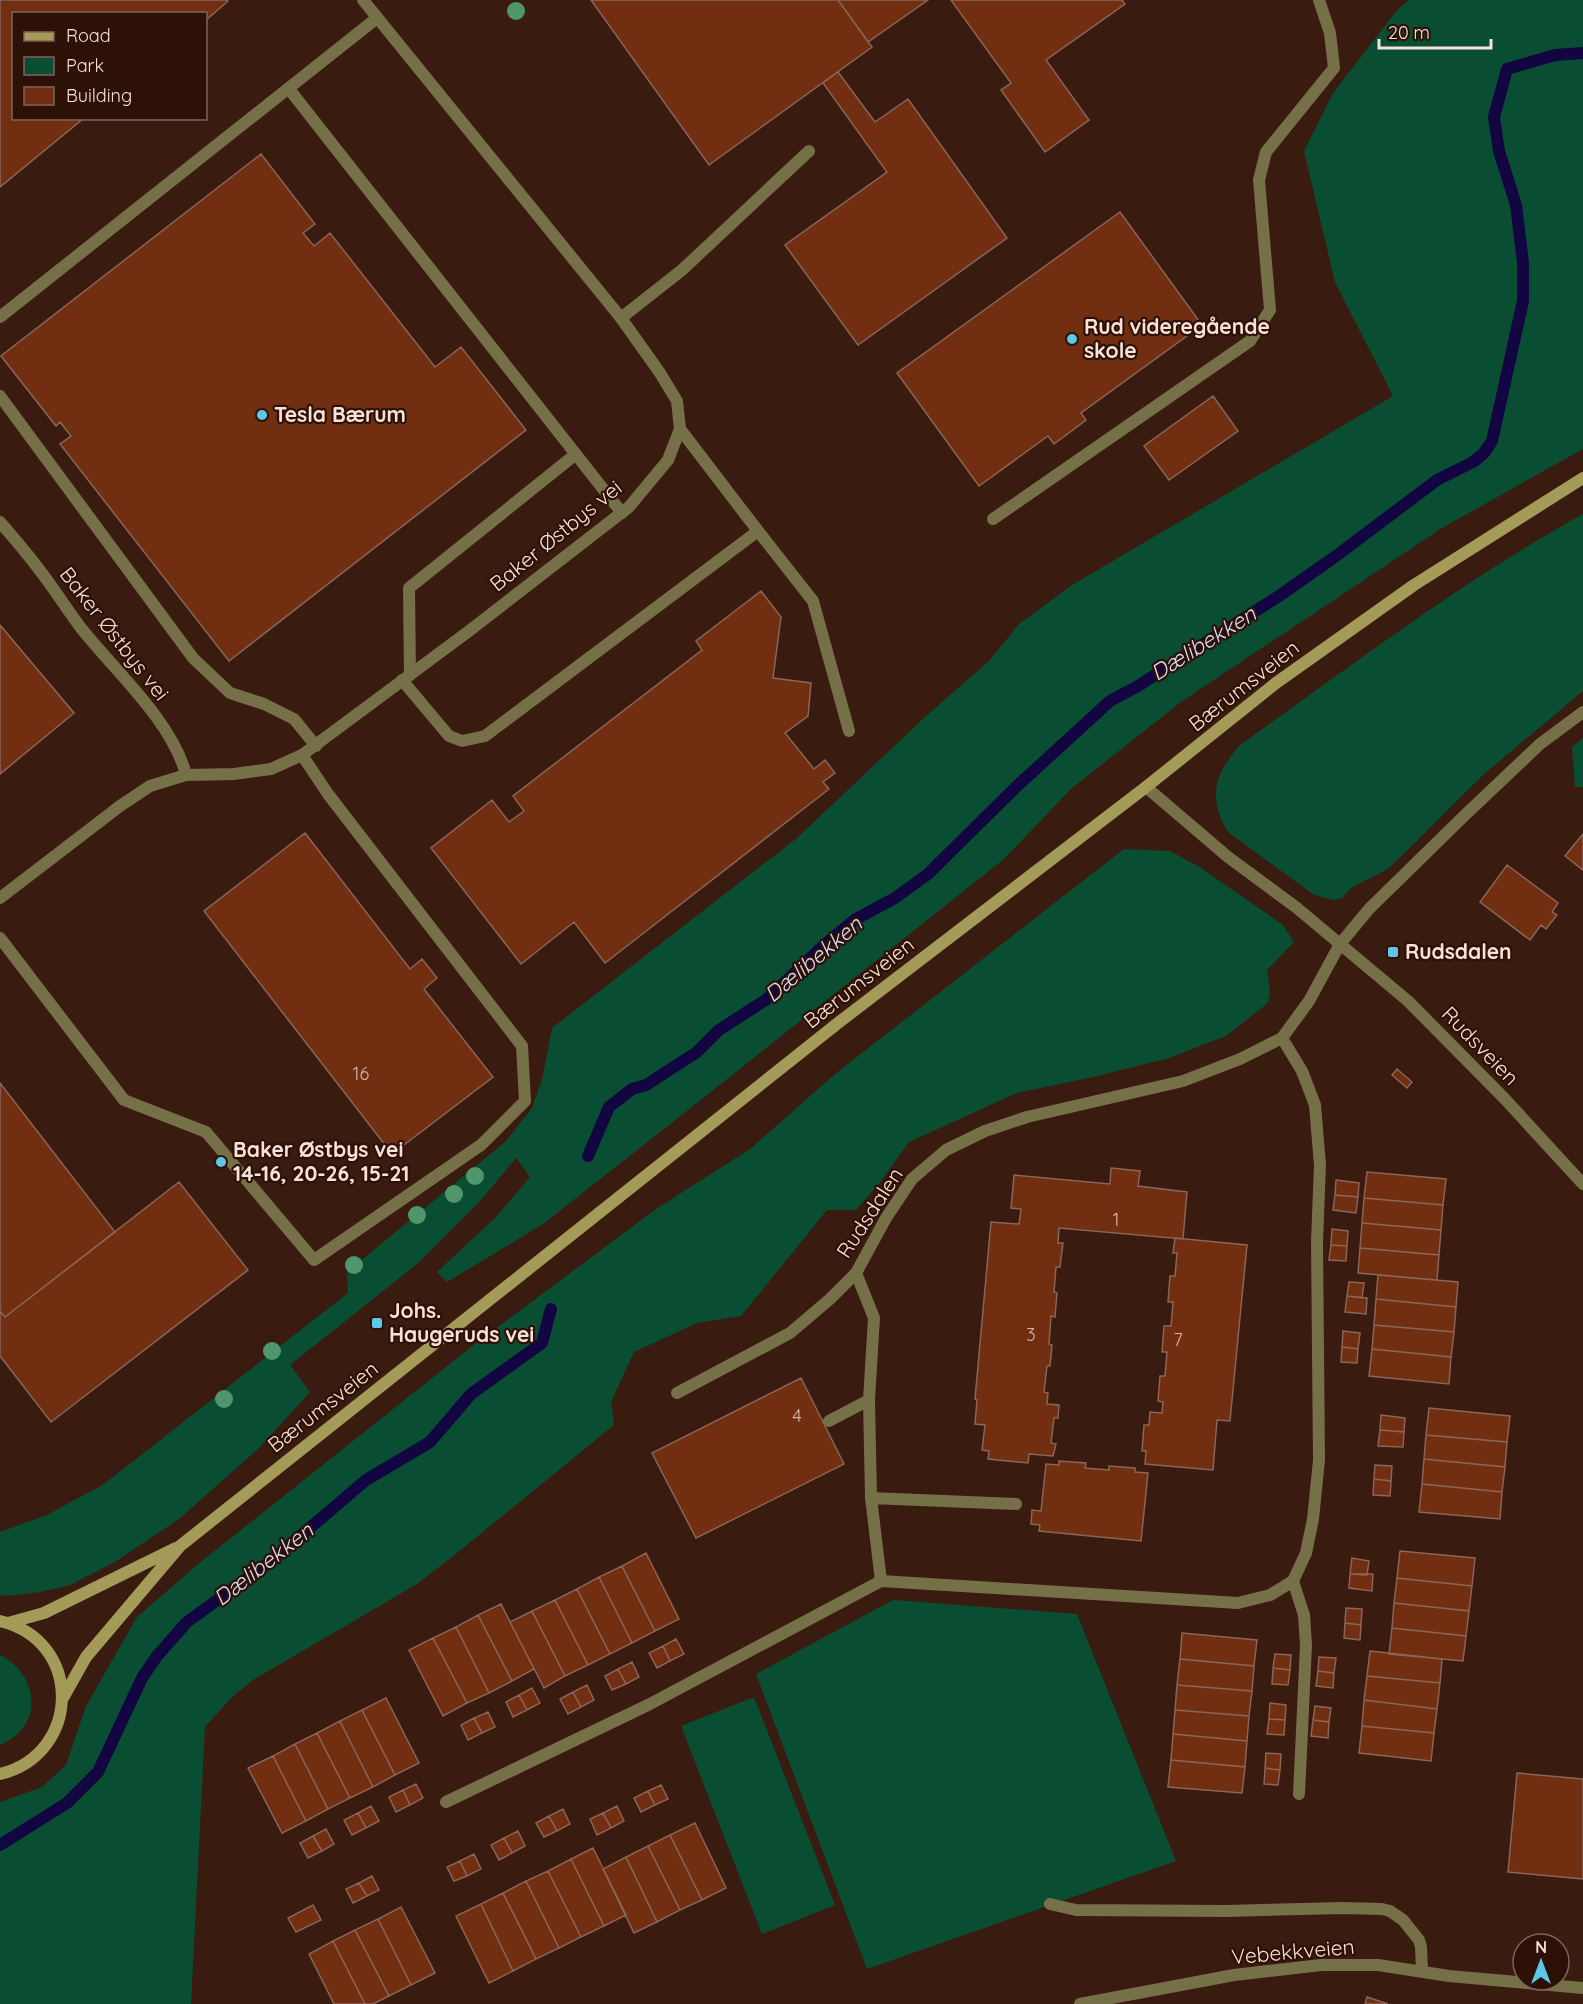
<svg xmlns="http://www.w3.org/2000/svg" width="1583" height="2004" font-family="Quicksand,sans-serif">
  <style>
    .green { fill: #094e33 }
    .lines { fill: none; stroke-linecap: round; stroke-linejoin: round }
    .stream { stroke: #120541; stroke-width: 12 }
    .building { fill: #712e11; stroke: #8a6558; stroke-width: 1.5 }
    .service { stroke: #757047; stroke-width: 12 }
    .minor { stroke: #757047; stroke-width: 12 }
    .tertiary { stroke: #757047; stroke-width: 12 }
    .secondary { stroke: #a49b58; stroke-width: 12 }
    .tree { fill: #50966c }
    .poi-dot { fill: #5dc7e8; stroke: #2e1106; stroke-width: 2 }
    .labels { text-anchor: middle; stroke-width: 4.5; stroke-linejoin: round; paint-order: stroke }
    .number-label { font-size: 18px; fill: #d6b4a7 }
    .poi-label { font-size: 21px; font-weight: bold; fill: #f7e1d9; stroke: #2e1106; text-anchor: start }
    .street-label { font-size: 21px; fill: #f7e1d9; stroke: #2e1106 }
    .water-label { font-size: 22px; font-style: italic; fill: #dadcf3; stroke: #2e1106 }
  </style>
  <rect width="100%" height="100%" fill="#391b0f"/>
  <path class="green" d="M1409 0H1583V449L1442 528 1181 702 1072 788 1004 859 678 1118 543 1224 447 1282 437 1272 496 1217 530 1177 516 1158 481 1200 417 1264 290 1365 310 1392 259 1448 179 1519 115 1562 70 1585 40 1592 6 1596 0 1595V1532L47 1515 104 1484 348 1293 347 1272 505 1142 532 1108 542 1080 552 1028 797 838 926 716 989 661 1019 624 1072 585 1393 396 1335 282 1304 151 1333 93 1398 9Z
    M1583 514V691L1484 774 1388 869 1351 888 1342 898 1334 900 1314 895 1228 832C1207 798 1215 773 1240 745 1352 665 1462 581 1583 514Z
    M1583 738V787H1575L1572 747Z
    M1124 849 1170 851 1198 866 1283 925 1294 942 1267 970 1270 992 1268 1003 1226 1036 1169 1058 1093 1077 1017 1093 909 1142 878 1185 856 1210H827L741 1316 697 1323 634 1352 611 1402 614 1425 457 1553 417 1584 253 1680 232 1697 205 1727 191 2004H0V1802L42 1787 66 1765 86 1706 137 1617 197 1565 471 1347 656 1209 750 1149 835 1074Z
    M893 1600 1077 1614 1176 1861 867 1969 756 1674Z
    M0 1655C40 1675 44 1727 0 1745Z
    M754 1697 835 1905 762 1934 681 1726Z"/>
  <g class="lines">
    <path class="stream" d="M588 1156 609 1107 632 1089 646 1085 697 1052 719 1030 767 999 823 946 856 919 895 898 928 874 1016 787 1110 701 1138 686 1279 596 1336 556 1437 480 1473 462 1484 453 1492 441 1523 301V263L1516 205 1499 151 1494 117 1507 69 1555 55 1583 53
      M0 1845 67 1803 98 1772 142 1678 157 1656 187 1622 270 1562 366 1480 430 1442 471 1394 542 1343 551 1309"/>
  </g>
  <path class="building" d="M0 0H227L228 1 206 20V14H14V118H84L0 187Z
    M591 0H838L872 47 709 165Z
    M838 0H928L868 42Z
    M951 0H1122L1125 4 1046 60 1089 120 1045 152 1001 90 1011 83Z
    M838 72 875 122 908 99 1007 238 858 345 785 245 887 172 823 83Z
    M261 154 315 224 303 233 314 246 330 233 435 367 461 347 526 430 229 661 60 444 71 436 60 422 56 426 1 356Z
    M1120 212 1202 325 1081 413 1086 420 1054 444 1048 436 979 486 897 373Z
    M1213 396 1238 431 1169 480 1144 446Z
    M761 591 781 617 773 678 811 683 808 716 785 733 814 769 825 760 835 773 823 782 829 789 605 963 574 922 521 964 431 848 492 800 509 822 524 811 513 796 702 650 696 641Z
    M0 625 74 713 0 774Z
    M305 833 410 969 422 959 437 978 424 989 493 1077 392 1154 204 911Z
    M1583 834V870L1565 856Z
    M1507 865 1558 903 1552 912 1557 915 1546 929 1541 925 1530 940 1480 902Z
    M1397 1069 1412 1082 1407 1088 1392 1075Z
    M0 1083 115 1232 5 1317 0 1311Z
    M1111 1168 1140 1171 1138 1186 1187 1192 1183 1239 1059 1228 1058 1243H1063L1060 1267H1056L1054 1292 1057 1293 1055 1317 1051 1316 1049 1344 1052 1345 1050 1366H1047L1044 1392 1048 1393 1047 1404 1059 1405 1058 1418H1054L1051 1443 1056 1444 1053 1456 1029 1454 1028 1463 988 1459 989 1451 982 1450 985 1425 975 1424 977 1400 975 1399 991 1222 1019 1224 1021 1209 1011 1208 1014 1175 1110 1184Z
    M1367 1172 1446 1179 1443 1205 1364 1198Z
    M1336 1180 1359 1183 1358 1197 1335 1195Z
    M179 1182 248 1270 51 1422 0 1356V1311L5 1317Z
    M1335 1195 1358 1197 1356 1213 1333 1210Z
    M1364 1198 1443 1205 1441 1230 1362 1223Z
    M1362 1223 1441 1230 1439 1255 1360 1248Z
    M1332 1229 1348 1231 1347 1246 1331 1245Z
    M1175 1238 1247 1245 1230 1421 1217 1420 1213 1470 1145 1464 1146 1451H1142L1144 1425H1149L1150 1412 1162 1413 1163 1402 1158 1401 1160 1376H1165L1167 1352H1162L1164 1326H1171L1173 1302H1168L1170 1276H1175L1177 1253H1173Z
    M1331 1245 1347 1246 1346 1261 1329 1260Z
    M1360 1248 1439 1255 1437 1280 1358 1273Z
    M1378 1275 1458 1282 1456 1307 1376 1299Z
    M1349 1282 1364 1283 1362 1298 1347 1296Z
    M1347 1296 1367 1298 1366 1314 1345 1312Z
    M1376 1299 1456 1307 1454 1332 1374 1325Z
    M1374 1325 1454 1332 1451 1357 1372 1349Z
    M1343 1331 1360 1333 1358 1349 1342 1347Z
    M1342 1347 1358 1349 1357 1363 1341 1362Z
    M1372 1349 1451 1357 1449 1384 1369 1376Z
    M801 1378 844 1464 696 1538 652 1453Z
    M1429 1408 1510 1416 1507 1442 1426 1435Z
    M1381 1415 1405 1418 1404 1432 1380 1430Z
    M1380 1430 1404 1432 1403 1447 1378 1446Z
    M1426 1435 1507 1442 1505 1467 1424 1459Z
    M1424 1459 1505 1467 1502 1492 1422 1484Z
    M1059 1461 1086 1463 1085 1468 1109 1470V1466L1135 1468V1472L1148 1473 1141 1541 1039 1531 1040 1525 1031 1524 1032 1510 1041 1511 1046 1464 1059 1465Z
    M1375 1465 1392 1466 1391 1481 1374 1479Z
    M1374 1479 1391 1481 1390 1496 1373 1495Z
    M1422 1484 1502 1492 1500 1519 1419 1512Z
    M1400 1551 1475 1558 1472 1586 1397 1578Z
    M646 1553 679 1619 655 1631 622 1566Z
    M1352 1558 1369 1561 1367 1575 1350 1574Z
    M622 1566 655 1631 632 1643 599 1577Z
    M1350 1574H1373L1372 1591 1349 1588Z
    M599 1577 632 1643 610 1654 577 1589Z
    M1397 1578 1472 1586 1469 1611 1394 1603Z
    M577 1589 610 1654 588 1665 555 1600Z
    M555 1600 588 1665 565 1676 532 1611Z
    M1394 1603 1469 1611 1466 1636 1392 1628Z
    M501 1604 534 1669 512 1681 478 1615Z
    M1346 1608 1362 1609 1361 1625 1345 1623Z
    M532 1611 565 1676 544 1688 510 1622Z
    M478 1615 512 1681 489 1693 456 1627Z
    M1345 1623 1361 1625 1360 1640 1344 1638Z
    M456 1627 489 1693 467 1703 433 1638Z
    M1392 1628 1466 1636 1463 1661 1389 1654Z
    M1182 1633 1257 1640 1254 1666 1180 1659Z
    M433 1638 467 1703 443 1716 409 1650Z
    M676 1639 684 1654 670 1661 663 1646Z
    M663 1646 670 1661 657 1668 649 1653Z
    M1370 1651 1442 1659 1440 1683 1367 1676Z
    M1275 1654 1291 1655 1290 1670 1273 1668Z
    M1319 1657 1336 1658 1334 1673 1318 1671Z
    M1180 1659 1254 1666 1252 1691 1177 1685Z
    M632 1662 639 1677 626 1684 618 1669Z
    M1273 1668 1290 1670 1288 1685 1272 1684Z
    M618 1669 626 1684 612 1690 605 1676Z
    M1318 1671 1334 1673 1333 1688 1316 1686Z
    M1367 1676 1440 1683 1437 1709 1364 1700Z
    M587 1685 594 1700 581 1707 573 1692Z
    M1177 1685 1252 1691 1249 1716 1175 1710Z
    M532 1688 540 1703 527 1710 519 1695Z
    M573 1692 581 1707 568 1714 560 1699Z
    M519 1695 527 1710 513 1717 506 1702Z
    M386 1698 419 1763 395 1775 362 1710Z
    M1364 1700 1437 1709 1434 1733 1362 1726Z
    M1270 1703 1286 1705 1285 1720 1269 1719Z
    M1315 1706 1331 1708 1329 1722 1313 1720Z
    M362 1710 395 1775 373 1787 340 1721Z
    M1175 1710 1249 1716 1247 1741 1173 1734Z
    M488 1712 495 1727 482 1733 474 1718Z
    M474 1718 482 1733 468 1740 461 1725Z
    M1269 1719 1285 1720 1284 1735 1267 1734Z
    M1313 1720 1329 1722 1328 1738 1311 1736Z
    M340 1721 373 1787 350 1798 317 1733Z
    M1362 1726 1434 1733 1431 1761 1359 1753Z
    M317 1733 350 1798 328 1809 295 1744Z
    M1173 1734 1247 1741 1245 1767 1171 1760Z
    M295 1744 328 1809 306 1821 273 1756Z
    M1266 1753 1281 1754 1280 1770 1265 1768Z
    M273 1756 306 1821 282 1833 248 1768Z
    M1171 1760 1245 1767 1242 1793 1168 1787Z
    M1265 1768 1280 1770 1278 1785 1264 1784Z
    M1517 1773 1583 1779V1879L1508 1872Z
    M416 1784 423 1798 410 1805 403 1790Z
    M661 1785 668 1799 655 1805 648 1791Z
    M403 1790 410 1805 396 1812 389 1797Z
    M648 1791 655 1805 641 1812 634 1798Z
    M371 1806 379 1821 366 1828 358 1813Z
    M617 1806 624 1821 611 1828 603 1813Z
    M563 1809 570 1824 557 1831 549 1816Z
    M358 1813 366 1828 352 1835 344 1820Z
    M603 1813 611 1828 597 1835 590 1819Z
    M549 1816 557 1831 544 1837 536 1823Z
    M695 1823 726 1888 702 1900 670 1835Z
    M326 1829 334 1844 322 1851 313 1836Z
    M518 1831 525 1846 512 1853 504 1838Z
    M670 1835 702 1900 680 1910 648 1846Z
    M313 1836 322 1851 308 1858 300 1843Z
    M504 1838 512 1853 499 1860 491 1845Z
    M648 1846 680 1910 657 1922 626 1857Z
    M593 1848 626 1915 604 1926 571 1859Z
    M474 1854 481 1869 467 1876 460 1861Z
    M626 1857 657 1922 634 1933 603 1869Z
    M571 1859 604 1926 581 1937 548 1871Z
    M460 1861 467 1876 454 1881 447 1867Z
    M548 1871 581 1937 559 1948 526 1881Z
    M372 1876 379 1890 367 1896 359 1883Z
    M526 1881 559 1948 536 1959 503 1893Z
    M359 1883 367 1896 353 1903 346 1889Z
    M503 1893 536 1959 513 1971 481 1904Z
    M481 1904 513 1971 489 1983 456 1916Z
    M313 1905 321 1920 296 1932 288 1918Z
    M401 1907 435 1973 411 1985 378 1919Z
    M378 1919 411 1985 389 1996 355 1930Z
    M355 1930 389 1996 373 2004H365L333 1941Z
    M333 1941 365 2004H334L309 1954Z
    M1367 1997 1388 2004H1365Z"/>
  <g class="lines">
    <path class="service" d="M289 89 622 513
      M0 317 377 18
      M621 318 682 270 809 151
      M0 396 193 658 230 693 264 704 294 719 316 746
      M680 429 758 531
      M993 519 1250 341 1270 310 1259 180 1266 152 1334 68 1330 33 1319 0
      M410 675 409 588 576 454
      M402 680 449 736 462 741 485 736 758 531 813 601 849 731
      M0 938 124 1100 206 1132 314 1260 481 1145 525 1101 522 1046 328 794 302 755
      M856 1273 874 1318 869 1400 871 1498 881 1581
      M829 1421 869 1400
      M871 1498 1016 1504
      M1050 1904 1076 1910 1226 1911 1342 1908 1382 1909 1390 1911 1403 1920 1419 1940 1421 1947 1422 1971"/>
    <path class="minor" d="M0 522C13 537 26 552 38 568 53 587 66 608 81 628 115 671 173 722 186 775
      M0 898 120 806 150 786 186 775 234 774 271 769 302 755 469 631 629 507 668 460 680 429 677 401 660 373 621 318 363 0
      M1282 1038 1302 1071 1315 1105 1320 1165 1317 1241 1319 1460 1313 1519 1306 1553 1293 1581 1304 1615 1306 1645 1299 1794
      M677 1393 790 1333 830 1299 856 1273 886 1218 912 1179 946 1150 985 1131 1027 1117 1183 1081 1240 1059 1282 1038 1309 1001 1340 944 1369 909 1465 815 1540 744 1583 712
      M446 1802 648 1705 881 1581 1238 1603 1270 1595 1293 1581
      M1080 2004 1234 1975 1321 1965H1378L1449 1976 1583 1988"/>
    <path class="tertiary" d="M1146 787 1228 857 1297 908 1408 1001 1504 1098 1583 1184"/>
    <path class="secondary" d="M0 1621C83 1640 82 1754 0 1774
      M8 1623 44 1613 176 1548
      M63 1698 86 1657 180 1546 838 1023 1146 787 1276 683 1414 585 1583 478"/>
  </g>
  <g class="tree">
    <circle cx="516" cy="11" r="9"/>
    <circle cx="475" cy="1176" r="9"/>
    <circle cx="454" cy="1194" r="9"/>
    <circle cx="417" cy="1215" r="9"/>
    <circle cx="354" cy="1265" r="9"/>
    <circle cx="272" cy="1351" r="9"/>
    <circle cx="224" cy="1399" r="9"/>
  </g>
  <g class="poi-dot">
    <circle cx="1072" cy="339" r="6"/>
    <circle cx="262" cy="415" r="6"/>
    <rect x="1387" y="946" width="12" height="12" rx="3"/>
    <circle cx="221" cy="1162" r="6"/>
    <rect x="371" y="1317" width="12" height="12" rx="3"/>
  </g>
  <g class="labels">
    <g class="number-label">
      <text x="361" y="1080">16</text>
      <text x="1116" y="1226">1</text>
      <text x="1031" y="1341">3</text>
      <text x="1178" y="1346">7</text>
      <text x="797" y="1422">4</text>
    </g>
    <g class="poi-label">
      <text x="1084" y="334">Rud videregående<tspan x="1084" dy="24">skole</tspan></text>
      <text x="274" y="422">Tesla Bærum</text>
      <text x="1405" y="959">Rudsdalen</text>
      <text x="233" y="1157">Baker Østbys vei<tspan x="233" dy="24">14-16, 20-26, 15-21</tspan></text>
      <text x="389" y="1318">Johs.<tspan x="389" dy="24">Haugeruds vei</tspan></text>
    </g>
    <g class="street-label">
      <text transform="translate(556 536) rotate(-39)" y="7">Baker Østbys vei</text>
      <text transform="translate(114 634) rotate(52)" y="7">Baker Østbys vei</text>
      <text transform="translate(1244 686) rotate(-38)" y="7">Bærumsveien</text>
      <text transform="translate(859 983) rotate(-38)" y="7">Bærumsveien</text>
      <text transform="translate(1480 1046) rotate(46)" y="7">Rudsveien</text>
      <text transform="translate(870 1213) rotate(-57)" y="7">Rudsdalen</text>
      <text transform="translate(323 1407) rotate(-38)" y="7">Bærumsveien</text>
      <text transform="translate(1293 1952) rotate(-5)" y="7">Vebekkveien</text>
    </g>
    <g class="water-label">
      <text transform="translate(1203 643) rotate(-32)" y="8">Dælibekken</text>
      <text transform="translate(813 959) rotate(-40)" y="8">Dælibekken</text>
      <text transform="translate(263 1564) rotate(-38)" y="8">Dælibekken</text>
    </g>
  </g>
  <rect x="12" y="12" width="195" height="108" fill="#2e1106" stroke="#7e645a" stroke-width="1.5"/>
  <rect x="24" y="32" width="30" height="9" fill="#a49b58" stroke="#7e645a" stroke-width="1.5"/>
  <text x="66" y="42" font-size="18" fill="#f7e1d9">Road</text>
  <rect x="24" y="57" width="30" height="18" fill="#094e33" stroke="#7e645a" stroke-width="1.5"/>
  <text x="66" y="72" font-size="18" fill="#f7e1d9">Park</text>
  <rect x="24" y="87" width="30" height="18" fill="#712e11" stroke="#7e645a" stroke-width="1.5"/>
  <text x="66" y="102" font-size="18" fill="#f7e1d9">Building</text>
  <g transform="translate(1541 1962)"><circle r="28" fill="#2e1106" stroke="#7e645a" stroke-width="1.5"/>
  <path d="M0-4.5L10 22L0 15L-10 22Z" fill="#5dc7e8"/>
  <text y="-9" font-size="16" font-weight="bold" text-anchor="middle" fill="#f7e1d9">N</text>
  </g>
  <path d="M1379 39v9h112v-9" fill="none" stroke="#f7e1d9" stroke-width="3"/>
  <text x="1388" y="39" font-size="18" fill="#f7e1d9" stroke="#2e1106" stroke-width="4.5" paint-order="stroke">20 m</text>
</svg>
